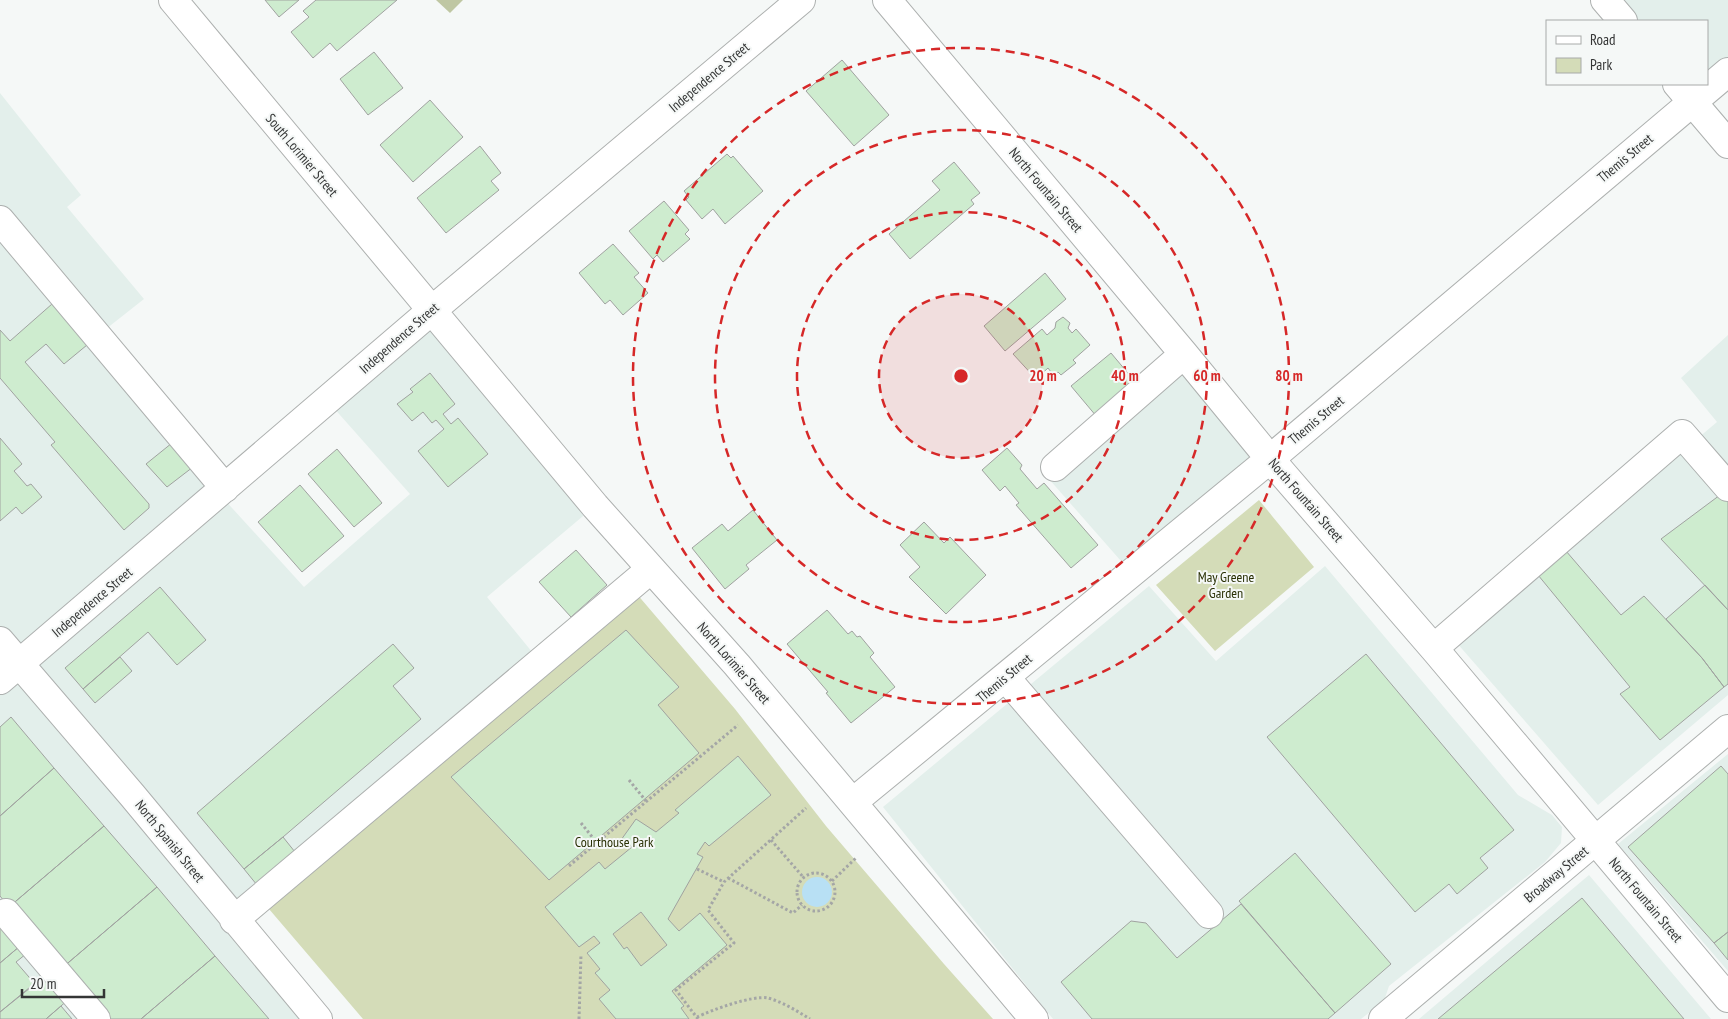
<svg xmlns="http://www.w3.org/2000/svg" width="1728" height="1019" font-family="'PT Sans Narrow',sans-serif">
  <style>
    .built { fill: #e3efeb }
    .green { fill: #d4dcb8 }
    .forest { fill: #bfc7a3 }
    .water { fill: #b8e0f4 }
    .building { fill: #ceeccf; stroke: #a0a2a0; fill-rule: evenodd }
    .lines { fill: none; stroke-linecap: round; stroke-linejoin: round }
    .minor-casing { stroke: #adb0af; stroke-width: 30 }
    .major-casing { stroke: #adb0af; stroke-width: 30 }
    .path { stroke: #a4a6a6; stroke-width: 3; stroke-dasharray: 2.5 2.5; stroke-linecap: butt }
    .minor { stroke: #fff; stroke-width: 28 }
    .major { stroke: #fff; stroke-width: 28 }
    .ring { fill: none; stroke: #d62828; stroke-width: 2.5; stroke-dasharray: 9 6 }
    .labels { text-anchor: middle; stroke-width: 4; stroke-linejoin: round; paint-order: stroke }
    .street-label { font-size: 14px; fill: #343535; stroke: #f5f8f7 }
    .park-label { font-size: 14px; fill: #282f03; stroke: #f5f8f7 }
    .centre { fill: #d62828; stroke: #f5f8f7; stroke-width: 2.5 }
    .ring-label { font-size: 15px; text-anchor: middle; font-weight: bold; fill: #d62828; stroke: #f5f8f7; stroke-width: 4; stroke-linejoin: round; paint-order: stroke }
  </style>
  <rect width="100%" height="100%" fill="#f5f8f7"/>
  <path class="built" d="M1611 0H1728V65L1707 83V21H1629Z
    M0 93 81 195 67 207 144 299 92 340 218 490 20 658 0 634Z
    M430 319 595 506 487 597 537 658 235 915 24 664 222 497 304 587 410 494 332 406Z
    M1728 335V695L1598 805 1456 642 1717 422 1681 378Z
    M1176 355 1263 458 1128 569 1041 470Z
    M1325 566 1518 795 1552 815 1562 827 1561 843 1545 862 1389 986 1384 1001 1361 1019H1053L883 807 1149 586 1216 661Z
    M19 665 316 1019H0V681Z
    M1728 754V971L1618 844Z
    M1589 875 1711 1019H1419Z"/>
  <path class="green" d="M1259 500 1314 567 1215 651 1156 585Z
    M636 593 735 709 826 826 944 964 993 1019H363L269 909 268 905Z"/>
  <path class="forest" d="M436 0H463L450 13Z"/>
  <path class="water" d="M802 892a15 15 0 1 1 30 0a15 15 0 1 1-30 0Z"/>
  <path class="building" d="M265 0H299L279 17Z
    M316 0H397L337 51 330 43 313 58 291 32 309 17 303 11Z
    M374 52 403 88 368 115 340 79Z
    M842 60 889 115 854 146 806 91Z
    M430 100 463 137 413 182 380 145Z
    M480 146 501 173 491 181 499 190 446 233 417 198Z
    M727 154 731 158 733 156 763 191 725 224 713 209 702 219 686 200 689 197 684 191Z
    M954 162 980 193 971 200 974 204 910 259 889 234 940 190 932 181Z
    M664 201 689 230 685 234 690 239 663 262 657 255 653 259 629 231Z
    M613 244 639 273 634 277 648 293 623 315 610 300 605 304 579 273Z
    M1045 273 1066 299 1005 351 984 326Z
    M52 304 87 345 64 364 46 344 25 362 149 504V508L124 530 51 445 55 442 0 378V330L10 341Z
    M1063 317 1070 323 1068 328 1072 333 1076 329 1090 345 1073 360 1076 363 1061 375 1058 372 1054 376 1048 368 1036 379 1013 354 1042 329 1047 335 1055 328 1056 322Z
    M1111 353 1137 384 1097 417 1071 386Z
    M430 373 455 404 443 414 451 424 458 418 488 454 448 487 418 451 444 429 436 420 432 423 423 412 412 421 397 404 413 392 410 389Z
    M0 438 22 464 14 471 27 486 31 484 42 497 22 514 16 507 0 521Z
    M172 443 193 467 167 487 146 464Z
    M1007 448 1022 465 1020 469 1037 489 1044 483 1098 545 1071 568 1016 505 1019 503 1005 486 1000 491 982 470Z
    M337 449 382 503 354 527 308 474Z
    M300 485 344 536 302 572 258 522Z
    M1724 492 1728 497V610L1661 539Z
    M753 510 777 540 746 565 749 569 725 589 692 548 722 524 728 531Z
    M924 522 944 543 950 537 986 575 946 614 909 577 920 567 900 545Z
    M576 550 607 585 571 617 539 582Z
    M1566 551 1621 615 1644 596 1702 658 1724 687 1660 740 1620 694 1630 687 1538 575Z
    M1705 585 1728 610V684L1724 687 1702 658 1666 619Z
    M160 587 206 640 177 665 148 632 83 689 65 668Z
    M827 610 848 634 852 631 857 637 860 636 874 653 870 657 895 687 851 723 826 693 828 692 787 644Z
    M626 630 679 687 658 705 699 753 549 880 451 777Z
    M393 644 414 668 393 686 421 719 283 837 244 869 197 813Z
    M1366 654 1514 830 1480 858 1488 868 1457 894 1449 884 1415 912 1267 737Z
    M120 657 132 671 95 703 83 689Z
    M11 717 54 768 0 816V727Z
    M738 756 771 795 709 846 705 842 697 854 703 857 668 919 679 931 700 913 727 945 672 991 684 1006 681 1008 689 1019H616L599 999 610 990 595 973 600 969 587 953 600 943 594 936 579 947 545 907 599 862 605 869 632 847 621 840 636 819 656 832 679 813 675 810ZM641 912 667 945 641 966 627 947 624 949 613 934Z
    M1721 766 1728 774V932L1714 943 1628 847Z
    M54 768 104 826 9 907 0 896V816Z
    M104 826 157 887 62 968 9 907Z
    M283 837 295 852 257 885 244 869Z
    M1295 853 1391 964 1335 1013 1239 901Z
    M157 887 215 956 141 1019H105L62 968Z
    M1582 898 1684 1019H1438Z
    M1241 904 1335 1013 1328 1019H1092L1061 982 1131 921 1146 923 1177 958Z
    M0 924 20 946 0 963Z
    M1728 932V960L1714 943Z
    M20 946 26 954 16 962 35 984 0 1012V963Z
    M215 956 269 1019H141Z
    M47 973 69 999 46 1019H0V1012Z
    M61 1006 72 1019H46Z"/>
  <g class="lines">
    <defs>
      <path id="minor" d="M173 0 595 506 737 665 1034 1019
        M887 0 1184 354 1270 459 1436 651 1728 998
        M1605 0 1623 21
        M1677 84 1728 144
        M0 220 225 488
        M1055 467 1184 354
        M0 641 132 795 318 1019
        M1434 648 1682 434 1728 487
        M1005 677 1209 914
        M0 680 431 311 801 0
        M853 802 1270 459 1728 72
        M6 913 96 1019
        M234 920 651 569"/>
      <path id="major" d="M1383 1019 1728 729"/>
    </defs>
    <use href="#minor" class="minor-casing"/>
    <use href="#major" class="major-casing"/>
    <path class="path" d="M629 780 646 801
      M581 823 597 843
      M771 840 804 878
      M569 866 738 725
      M697 869 724 882
      M797 892a19 19 0 1 1 38 0a19 19 0 1 1-38 0Z
      M728 878 793 913 802 905
      M832 881 857 857
      M697 1017C712 1010 752 995 768 998 783 1002 797 1011 810 1019
      M579 1019 581 954
      M698 1019 676 990 734 943 708 910 724 882 806 808"/>
    <use href="#minor" class="minor"/>
    <use href="#major" class="major"/>
  </g>
  <circle cx="961" cy="376" r="82" fill="#d62828" fill-opacity=".12"/>
  <g class="ring">
    <circle cx="961" cy="376" r="82"/>
    <circle cx="961" cy="376" r="164"/>
    <circle cx="961" cy="376" r="246"/>
    <circle cx="961" cy="376" r="328"/>
  </g>
  <g class="labels">
    <g class="street-label">
      <text transform="translate(709 77) rotate(-40)" y="5">Independence Street</text>
      <text transform="translate(302 155) rotate(50)" y="5">South Lorimier Street</text>
      <text transform="translate(1625 158) rotate(-40)" y="5">Themis Street</text>
      <text transform="translate(1046 190) rotate(50)" y="5">North Fountain Street</text>
      <text transform="translate(399 338) rotate(-41)" y="5">Independence Street</text>
      <text transform="translate(1316 420) rotate(-40)" y="5">Themis Street</text>
      <text transform="translate(1306 500) rotate(49)" y="5">North Fountain Street</text>
      <text transform="translate(92 602) rotate(-40)" y="5">Independence Street</text>
      <text transform="translate(734 663) rotate(49)" y="5">North Lorimier Street</text>
      <text transform="translate(1004 678) rotate(-40)" y="5">Themis Street</text>
      <text transform="translate(170 841) rotate(51)" y="5">North Spanish Street</text>
      <text transform="translate(1556 874) rotate(-40)" y="5">Broadway Street</text>
      <text transform="translate(1646 900) rotate(50)" y="5">North Fountain Street</text>
    </g>
    <g class="park-label">
      <text x="1226" y="582">May Greene<tspan x="1226" dy="16">Garden</tspan></text>
      <text x="614" y="847">Courthouse Park</text>
    </g>
  </g>
  <circle cx="961" cy="376" r="8" class="centre"/>
  <g class="ring-label">
    <text x="1043" y="381">20 m</text>
    <text x="1125" y="381">40 m</text>
    <text x="1207" y="381">60 m</text>
    <text x="1289" y="381">80 m</text>
  </g>
  <rect x="1546" y="20" width="162" height="65" fill="#f5f8f7" stroke="#a8aaa9"/>
  <rect x="1556" y="36" width="25" height="8" fill="#ffffff" stroke="#a8aaa9"/>
  <text x="1590" y="45" font-size="15" fill="#343535">Road</text>
  <rect x="1556" y="58" width="25" height="15" fill="#d4dcb8" stroke="#a8aaa9"/>
  <text x="1590" y="70" font-size="15" fill="#343535">Park</text>
  <path d="M22 989v8h82v-8" fill="none" stroke="#343535" stroke-width="2.5"/>
  <text x="30" y="989" font-size="15" fill="#343535" stroke="#f5f8f7" stroke-width="4" paint-order="stroke">20 m</text>
</svg>
